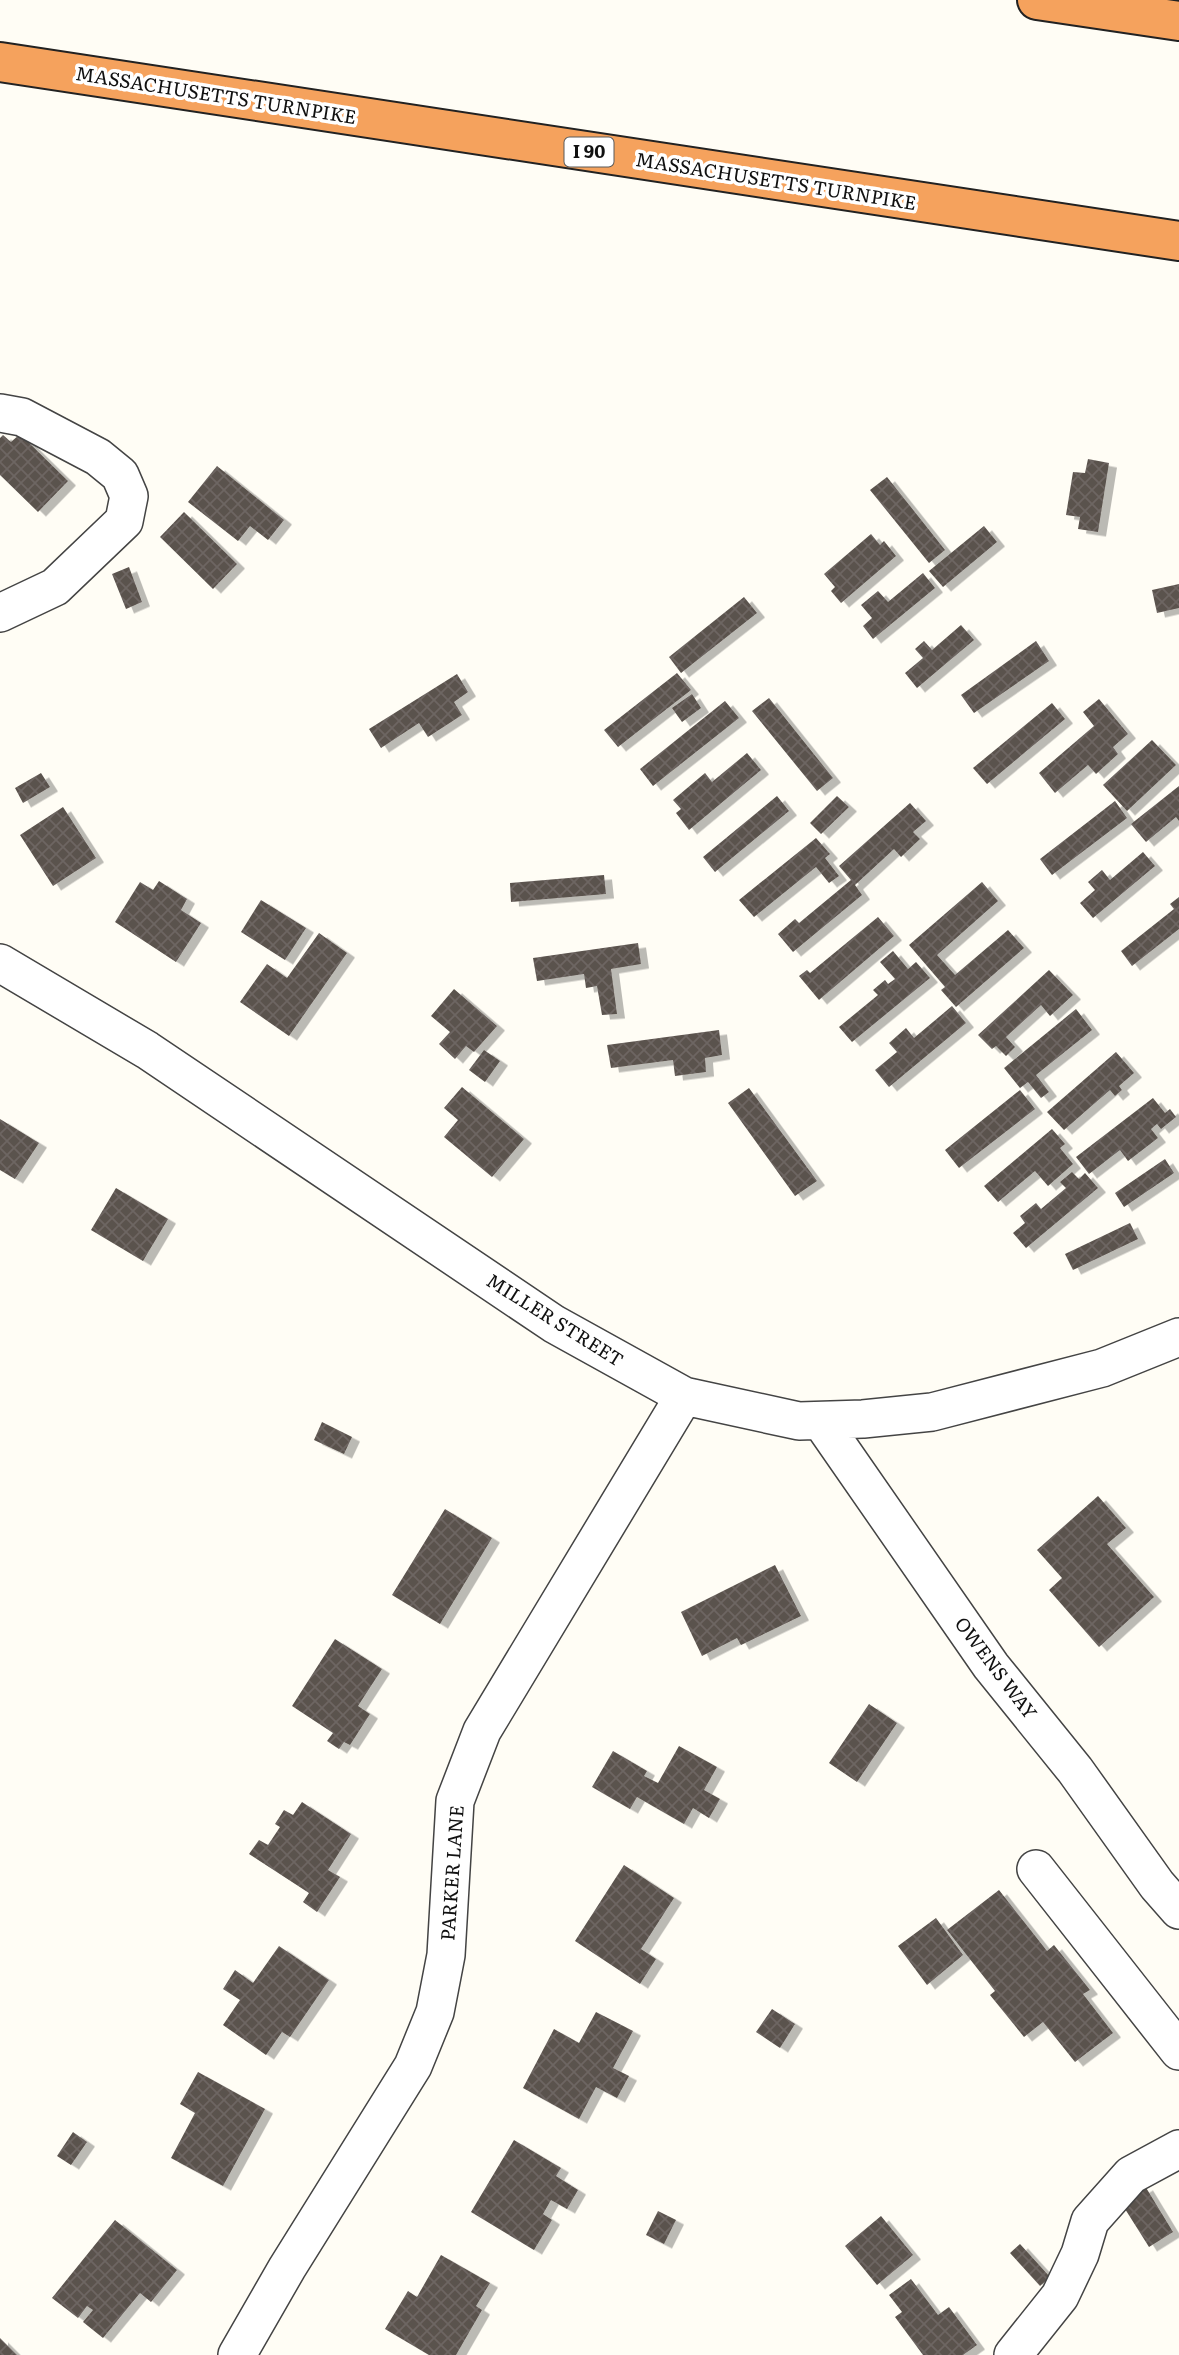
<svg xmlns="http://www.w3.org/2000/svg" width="1179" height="2355" font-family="Literata,serif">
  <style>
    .building { fill: url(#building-cross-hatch); filter: url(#shadow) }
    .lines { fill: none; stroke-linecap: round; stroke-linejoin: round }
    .minor-casing { stroke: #444; stroke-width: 40 }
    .highway-casing { stroke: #222; stroke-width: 42 }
    .minor { stroke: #fff; stroke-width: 37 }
    .highway { stroke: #f5a25d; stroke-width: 38 }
    .labels { text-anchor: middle; stroke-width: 7; stroke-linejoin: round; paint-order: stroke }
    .shield { fill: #fff; stroke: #585858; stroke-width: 2 }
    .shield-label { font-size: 18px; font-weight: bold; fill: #111 }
    .street-label { font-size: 19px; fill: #111; stroke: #fff }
  </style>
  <defs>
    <pattern id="building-cross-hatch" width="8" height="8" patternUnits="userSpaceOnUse" patternTransform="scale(1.75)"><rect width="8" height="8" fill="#5a524d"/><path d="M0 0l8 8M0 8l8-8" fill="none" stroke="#6d6662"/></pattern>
    <filter id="shadow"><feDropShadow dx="8" dy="4.5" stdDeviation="0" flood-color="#0004"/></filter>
  </defs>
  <rect width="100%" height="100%" fill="#fffdf5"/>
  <path class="building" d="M20 434 68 481 38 512 0 475V438L3 435 11 442Z
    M1088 459 1109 463 1098 532 1078 529 1080 517 1066 515 1073 472 1085 473Z
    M217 466 284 520 268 540 250 526 238 541 188 502Z
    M887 477 945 550 929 563 870 490Z
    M184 512 237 564 213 589 160 537Z
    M984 526 997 542 943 587 929 571Z
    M871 534 880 545 884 541 896 556 841 603 831 591 835 587 824 574Z
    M129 567 142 602 126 609 112 574Z
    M923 573 935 588 873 639 863 626 872 618 861 605 878 591 888 602Z
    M1179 584V608L1157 613 1152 590Z
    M744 597 757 613 681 673 669 657Z
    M961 625 974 640 917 688 905 673 923 658 915 649 924 641 932 650Z
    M1036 641 1049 661 974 713 961 695Z
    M677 673 691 690 618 747 604 730Z
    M457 674 468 692 454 702 462 715 428 737 419 723 381 748 369 729Z
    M692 694 701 708 682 722 672 708Z
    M769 698 833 778 817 791 752 711Z
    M1099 699 1128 734 1113 747 1118 754 1096 774 1088 765 1055 793 1039 773 1094 726 1083 712Z
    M725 701 739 718 653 786 640 769Z
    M1052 703 1065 719 987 784 973 768Z
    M1152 740 1176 765 1127 811 1103 785Z
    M747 753 761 770 689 830 676 813 681 809 673 800 705 773 712 782Z
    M41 773 50 787 23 803 15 788Z
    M1179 786V821L1176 817 1146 842 1131 824Z
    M777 796 789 811 715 872 703 857Z
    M837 796 849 807 821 834 810 823Z
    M1115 801 1127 818 1052 875 1040 859Z
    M910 803 926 821 913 832 920 839 901 857 894 849 855 885 862 895 793 952 778 934 795 919 799 923 851 880 839 866Z
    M63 807 96 858 53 886 20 835Z
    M816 838 830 854 825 858 839 876 829 883 816 867 754 917 739 900Z
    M1143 852 1155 866 1093 918 1080 903 1095 890 1088 882 1102 870 1110 880Z
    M604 875 606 894 511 902 510 883Z
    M159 881 187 899 181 910 201 923 176 962 115 922 140 882 153 890Z
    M982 882 998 901 937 955 955 975 1008 930 1024 948 956 1007 941 990 945 987 909 945Z
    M1179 897V929L1132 966 1121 951 1174 909 1170 904Z
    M261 900 306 928 285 960 241 932Z
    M878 917 894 936 819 1000 799 976 807 970 810 973Z
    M319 933 347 953 289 1036 240 1002 267 964 287 978Z
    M638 943 641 964 611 969 617 1014 602 1015 597 986 586 988 584 974 537 981 533 958Z
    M893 951 908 969 916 962 930 978 852 1042 839 1027 878 995 873 990 885 980 888 984 895 979 880 962Z
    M1049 970 1073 995 1050 1016 1041 1005 1006 1037 1015 1047 1006 1056 996 1046 992 1049 978 1035Z
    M454 989 497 1026 474 1052 466 1046 455 1059 439 1044 450 1032 431 1016Z
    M952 1006 966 1023 889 1087 875 1070 897 1052 889 1043 906 1028 914 1038Z
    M1076 1009 1092 1030 1036 1075 1049 1092 1041 1098 1028 1082 1020 1088 1004 1068Z
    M719 1030 722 1055 705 1058 706 1072 675 1076 673 1060 611 1068 607 1045Z
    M484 1050 500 1061 485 1082 469 1070Z
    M1116 1052 1134 1073 1119 1086 1122 1090 1115 1096 1110 1090 1064 1130 1047 1112Z
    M462 1087 524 1139 492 1177 444 1137 458 1120 444 1108Z
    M749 1088 817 1181 795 1196 728 1103Z
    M1020 1090 1035 1109 959 1168 945 1150Z
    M1153 1098 1165 1113 1170 1109 1176 1117 1161 1129 1157 1124 1151 1129 1158 1138 1128 1161 1120 1150 1089 1174 1076 1157Z
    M0 1119 39 1143 15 1179 0 1170Z
    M1052 1129 1065 1144 1060 1148 1073 1164 1048 1186 1035 1171 998 1202 984 1186Z
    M1165 1159 1174 1173 1124 1207 1115 1193Z
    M1072 1172 1079 1179 1085 1173 1098 1188 1026 1248 1013 1233 1025 1223 1020 1216 1036 1203 1041 1209 1066 1188 1060 1182Z
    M116 1188 168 1219 143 1261 91 1230Z
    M1130 1223 1138 1239 1073 1270 1065 1254Z
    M322 1422 352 1437 344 1454 314 1440Z
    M1098 1496 1126 1528 1107 1544 1154 1597 1099 1647 1049 1590 1062 1578 1037 1550Z
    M445 1509 492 1538 440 1624 392 1595Z
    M775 1565 801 1616 741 1645 737 1638 702 1656 681 1612Z
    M335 1639 382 1669 358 1706 370 1714 350 1745 344 1742 339 1749 327 1741 333 1733 292 1706Z
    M869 1704 897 1723 857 1782 829 1763Z
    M679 1746 717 1767 704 1790 720 1799 709 1818 693 1808 684 1824 637 1797 630 1809 592 1787 613 1751 647 1771 644 1776 658 1783Z
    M302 1802 351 1834 328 1870 340 1877 317 1912 303 1902 309 1893 249 1854 259 1840 268 1845 280 1827 275 1824 284 1810 293 1815Z
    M624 1865 674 1898 641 1949 656 1959 640 1984 575 1941Z
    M999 1890 1047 1951 1054 1945 1090 1990 1083 1994 1113 2033 1075 2062 1043 2022 1024 2037 990 1995 995 1991 947 1930Z
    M936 1918 963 1955 927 1985 898 1946Z
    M279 1946 329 1980 290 2037 282 2032 266 2055 223 2025 240 2000 223 1989 235 1970 253 1983Z
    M772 2009 795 2024 780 2048 756 2032Z
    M596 2012 633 2031 613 2068 629 2076 617 2098 596 2087 579 2119 523 2088 554 2029 579 2043Z
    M198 2072 265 2109 223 2186 171 2158 195 2113 180 2104Z
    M73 2132 87 2142 71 2165 57 2156Z
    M514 2140 561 2168 556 2176 578 2190 567 2209 551 2200 543 2214 552 2220 534 2250 471 2212Z
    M1145 2186 1173 2232 1149 2247 1120 2201Z
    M658 2211 676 2220 664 2244 646 2235Z
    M881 2216 913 2255 877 2285 845 2246Z
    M115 2220 177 2270 151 2302 140 2293 103 2338 83 2322 93 2310 87 2306 78 2318 52 2298Z
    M1020 2244 1050 2277 1040 2286 1010 2253Z
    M441 2255 490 2283 476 2306 482 2310 456 2355H429L385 2329 408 2291 417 2297Z
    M911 2279 938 2315 949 2307 977 2345 963 2355H923L895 2317 902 2312 889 2295Z
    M0 2338 17 2355H0Z"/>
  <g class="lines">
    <defs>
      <path id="minor" d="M0 413 22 417 98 457 120 475 129 496 124 521 55 587 0 613
        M0 963 147 1050 554 1324 684 1396 799 1421 863 1419 932 1412 1102 1368 1179 1337
        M821 1421 991 1666 1075 1770 1157 1885 1179 1910
        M1036 1869 1179 2051
        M237 2355 287 2268 413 2066 435 2012 446 1955 455 1801 482 1731 684 1396
        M1013 2355 1060 2296 1080 2254 1090 2221 1131 2175 1179 2149"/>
      <path id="highway" d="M1037 0 1179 21
        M0 62 1179 241"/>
    </defs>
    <use href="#minor" class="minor-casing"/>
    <use href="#highway" class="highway-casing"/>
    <use href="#minor" class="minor"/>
    <use href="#highway" class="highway"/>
  </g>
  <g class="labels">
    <rect class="shield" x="564.5" y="137.5" width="49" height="29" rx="5"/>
    <g class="shield-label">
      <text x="589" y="158">I 90</text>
    </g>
    <g class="street-label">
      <text transform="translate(216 95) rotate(9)" y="7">MASSACHUSETTS TURNPIKE</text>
      <text transform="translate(776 181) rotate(9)" y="7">MASSACHUSETTS TURNPIKE</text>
      <text transform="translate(555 1320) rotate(32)" y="7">MILLER STREET</text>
      <text transform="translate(996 1668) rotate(53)" y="7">OWENS WAY</text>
      <text transform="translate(452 1873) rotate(-86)" y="7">PARKER LANE</text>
    </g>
  </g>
</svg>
